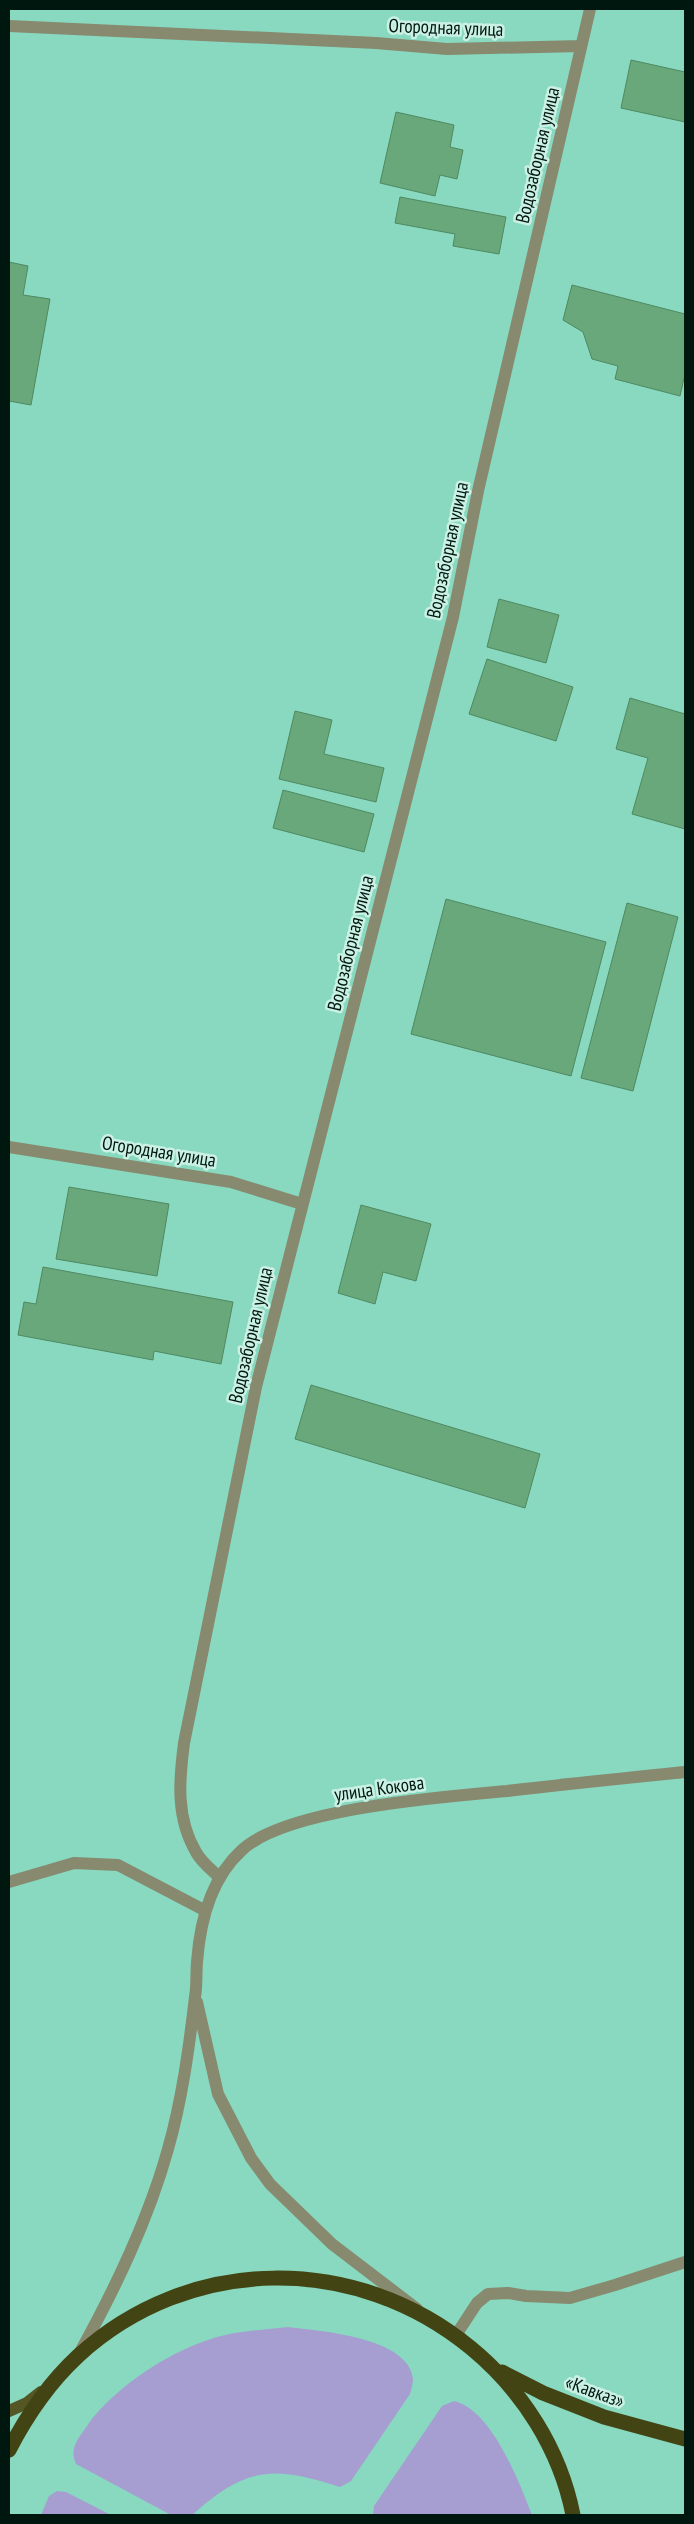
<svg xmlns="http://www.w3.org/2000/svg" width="694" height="2524" font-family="'PT Sans Narrow',sans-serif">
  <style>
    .green { fill: #a69dd1 }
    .building { fill: #68a87b; stroke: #4f8961 }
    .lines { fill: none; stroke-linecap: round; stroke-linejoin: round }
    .lane { stroke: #878a6f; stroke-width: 12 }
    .street { stroke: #878a6f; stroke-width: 12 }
    .primary { stroke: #545723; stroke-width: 12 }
    .highway { stroke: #424513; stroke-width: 15 }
    .labels { text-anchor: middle; stroke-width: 5; stroke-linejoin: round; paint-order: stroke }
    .street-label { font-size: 19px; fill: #001710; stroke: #caf1e4 }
  </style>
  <rect width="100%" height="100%" fill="#88d9c0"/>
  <path class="green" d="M288 2327C320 2331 409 2337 413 2379 413 2384 411 2390 410 2394L351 2481 340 2487C272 2465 246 2467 192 2515H171L76 2464C69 2448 78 2439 87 2426 116 2384 184 2341 235 2333 253 2330 271 2329 288 2327Z
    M454 2401C492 2410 519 2482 532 2515H373L374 2506 442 2406Z
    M57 2491 66 2492 111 2515H41L49 2496Z"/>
  <path class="building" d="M631 60 685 72V122L621 108Z
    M396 112 454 125 450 147 463 150 457 179 440 175 435 196 380 183Z
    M400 197 506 217 499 254 453 246 455 234 395 223Z
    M9 262 28 266 23 295 50 299 31 405 9 401Z
    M572 285 685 314V374L680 396 615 379 618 366 592 359 583 332 563 320Z
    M499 599 559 615 546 663 487 647Z
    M487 659 573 687 556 741 469 714Z
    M630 698 685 714V829L632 814 648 758 616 749Z
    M295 711 332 720 324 754 384 768 376 802 279 779Z
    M283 790 374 814 364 852 273 828Z
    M446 899 606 942 571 1076 411 1034Z
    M627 903 678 917 633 1091 581 1078Z
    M69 1187 169 1204 157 1276 56 1259Z
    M361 1205 431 1224 416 1281 383 1272 375 1304 338 1293Z
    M43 1267 233 1302 221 1364 154 1351 153 1360 18 1335 24 1302 36 1304Z
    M311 1385 540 1454 525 1508 295 1439Z"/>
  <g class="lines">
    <path class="lane" d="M9 1882 74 1863 118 1865 204 1910
      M456 2335 477 2303 488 2294 508 2293 526 2296 570 2298 615 2285 685 2262"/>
    <path class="street" d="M9 26 376 43 447 49 581 46
      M9 1147 231 1182 302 1204
      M220 1878C212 1870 201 1862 196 1852 176 1818 179 1781 184 1743L256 1387 453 617 478 491 590 9
      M197 2002 218 2094 251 2158 270 2184 332 2244 417 2309
      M79 2354C115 2289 148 2221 168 2149 182 2100 189 2048 195 1997 197 1986 196 1974 197 1962 200 1921 211 1878 242 1850 287 1808 444 1797 507 1791 566 1784 626 1778 685 1772"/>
    <path class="primary" d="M9 2411 27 2403 41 2392"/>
    <path class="highway" d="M502 2372 543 2393 604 2417 685 2439
      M9 2450C27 2415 49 2383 78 2356 189 2254 356 2253 471 2348 522 2390 560 2449 573 2515"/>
  </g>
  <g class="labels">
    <g class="street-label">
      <text transform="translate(446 27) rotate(2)" y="7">Огородная улица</text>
      <text transform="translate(537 155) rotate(-77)" y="7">Водозаборная улица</text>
      <text transform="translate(447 550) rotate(-78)" y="7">Водозаборная улица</text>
      <text transform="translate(350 943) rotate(-76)" y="7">Водозаборная улица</text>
      <text transform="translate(159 1151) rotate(9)" y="7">Огородная улица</text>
      <text transform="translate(250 1335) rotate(-77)" y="7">Водозаборная улица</text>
      <text transform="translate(379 1788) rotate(-8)" y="7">улица Кокова</text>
      <text transform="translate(595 2391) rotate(20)" y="7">«Кавказ»</text>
    </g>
  </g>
  <rect width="694" height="2524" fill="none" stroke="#001710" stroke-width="20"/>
</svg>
